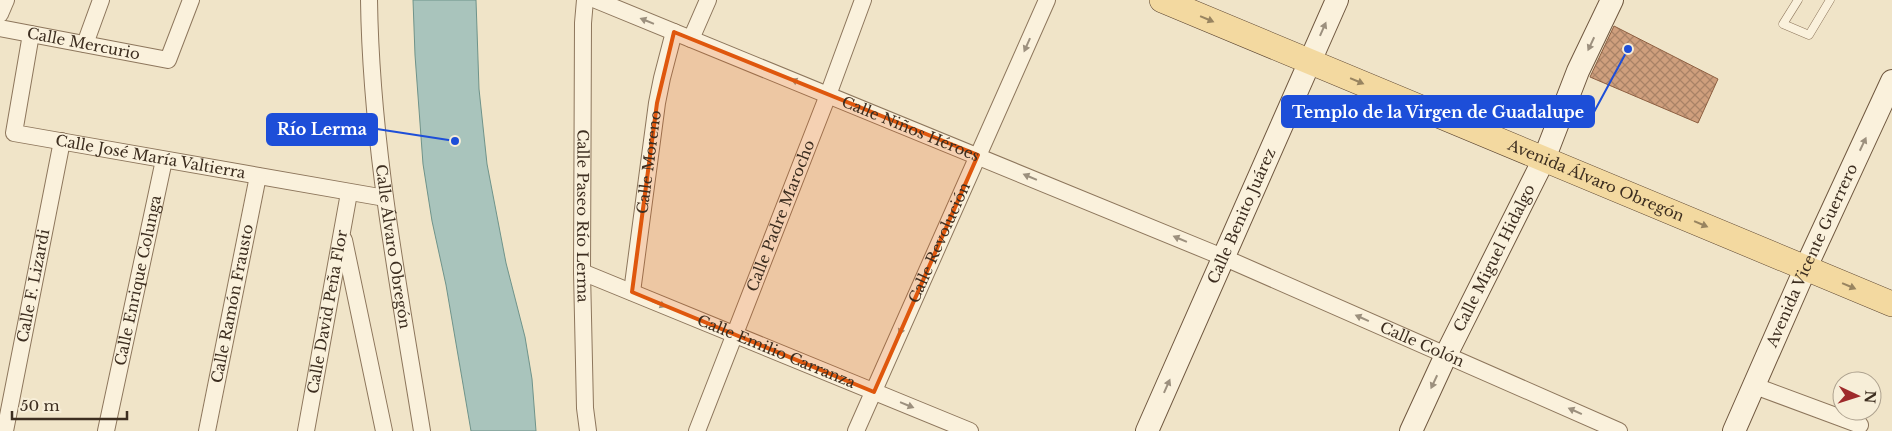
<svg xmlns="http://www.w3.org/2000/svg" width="1892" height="431" font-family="'Libre Baskerville',serif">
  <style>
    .water { fill: #a9c4bc; stroke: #6f938a }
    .building { fill: url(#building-cross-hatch); stroke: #8d5f41 }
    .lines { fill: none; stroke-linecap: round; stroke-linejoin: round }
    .lane-casing { stroke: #8d765c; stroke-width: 9 }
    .street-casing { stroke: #8d765c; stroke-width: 18 }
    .secondary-casing { stroke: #6f573f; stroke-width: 24 }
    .primary-casing { stroke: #5b4430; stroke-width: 26 }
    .lane { stroke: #faf1dc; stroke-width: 8 }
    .street { stroke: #faf1dc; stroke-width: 16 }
    .secondary { stroke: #faf1dc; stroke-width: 22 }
    .primary { stroke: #f3d9a0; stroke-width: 25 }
    .oneway { fill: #988460 }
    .oneway2 { fill: #9c907e }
    .marked { fill: #df570d; fill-opacity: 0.2; stroke: #df570d; stroke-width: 4; stroke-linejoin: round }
    .labels { text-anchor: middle; stroke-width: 4; stroke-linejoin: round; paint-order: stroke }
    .street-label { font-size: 15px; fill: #3d2e20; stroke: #f7eed8 }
    .leader { fill: none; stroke: #1d4ed8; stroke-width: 2 }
    .callout-dot { fill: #1d4ed8; stroke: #f7eed8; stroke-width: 2 }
    .callout { fill: #1d4ed8; stroke: #1d4ed8; stroke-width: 2 }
    .callout-label { font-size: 16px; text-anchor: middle; font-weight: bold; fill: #fff }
  </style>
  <defs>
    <pattern id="building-cross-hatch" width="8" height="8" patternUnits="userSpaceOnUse" patternTransform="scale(1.25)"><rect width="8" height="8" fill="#cf9f7d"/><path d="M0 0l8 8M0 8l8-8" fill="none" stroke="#a98266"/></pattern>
  </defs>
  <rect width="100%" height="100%" fill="#f0e4c8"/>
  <path class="water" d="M413 0H476L479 89 487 164 506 263 525 337 532 379 536 431H471L446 285 432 221 423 164 415 55Z"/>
  <path class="building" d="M1614 26 1718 79 1698 123 1590 77Z"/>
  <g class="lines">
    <defs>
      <path id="lane" d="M1798 0 1783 24 1809 35 1830 0"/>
      <g id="street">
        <path id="s1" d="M369 0C371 145 399 288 422 431"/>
        <path id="s2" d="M585 0 583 23 582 272 585 408 588 431"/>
        <path id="s3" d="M596 0 1225 258 1619 431"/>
        <path d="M0 14 6 0"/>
        <path id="s4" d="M0 28 168 60 191 0"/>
        <path id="s5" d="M31 34 14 133 385 198"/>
        <path d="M691 39 708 0"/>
        <path d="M85 44 101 0"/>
        <path d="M344 240 384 431"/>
        <path id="s6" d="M582 272 970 431"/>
        <path id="s7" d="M632 292 657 103 662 78 674 32"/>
        <path d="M1755 386 1860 425"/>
        <path id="s8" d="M5 431 62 141"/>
        <path id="s9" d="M106 431 164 160"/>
        <path id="s10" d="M207 431 258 176"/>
        <path id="s11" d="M306 431 349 193"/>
        <path id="s12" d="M697 431 828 95 863 0"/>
        <path id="s13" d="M856 431 1047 0"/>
      </g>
      <g id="secondary">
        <path id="s14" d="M1147 431 1337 0"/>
        <path id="s15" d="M1411 431 1446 355 1544 159 1578 71 1612 0"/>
        <path id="s16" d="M1734 431 1806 267 1892 81"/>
      </g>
      <g id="primary">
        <path id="s17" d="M1162 0 1892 304"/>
      </g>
    </defs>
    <use href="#lane" class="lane-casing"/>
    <use href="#street" class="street-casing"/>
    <use href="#secondary" class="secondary-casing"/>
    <use href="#primary" class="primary-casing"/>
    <use href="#lane" class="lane"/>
    <use href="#street" class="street"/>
    <use href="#secondary" class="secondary"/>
    <use href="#primary" class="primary"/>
  </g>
  <defs><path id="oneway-solid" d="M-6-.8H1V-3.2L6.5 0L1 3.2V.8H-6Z" transform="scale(1.25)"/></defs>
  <g class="oneway">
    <use href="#oneway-solid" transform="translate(1207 19) rotate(23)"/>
    <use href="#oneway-solid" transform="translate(1357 81) rotate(23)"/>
    <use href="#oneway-solid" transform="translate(1701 224) rotate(23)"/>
    <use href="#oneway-solid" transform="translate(1849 286) rotate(23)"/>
  </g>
  <g class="oneway2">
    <use href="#oneway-solid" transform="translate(647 21) rotate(-158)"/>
    <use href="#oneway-solid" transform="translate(1323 29) rotate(-66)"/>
    <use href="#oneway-solid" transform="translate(1591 44) rotate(115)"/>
    <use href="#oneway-solid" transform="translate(1027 45) rotate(114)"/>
    <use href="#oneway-solid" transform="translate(798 82) rotate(-158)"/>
    <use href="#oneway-solid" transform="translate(1863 144) rotate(-65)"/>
    <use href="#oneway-solid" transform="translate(1030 177) rotate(-157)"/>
    <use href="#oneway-solid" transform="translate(1180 239) rotate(-157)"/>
    <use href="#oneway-solid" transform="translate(659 304) rotate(22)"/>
    <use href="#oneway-solid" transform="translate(1362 318) rotate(-156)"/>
    <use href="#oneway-solid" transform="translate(902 328) rotate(114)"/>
    <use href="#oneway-solid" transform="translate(1434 382) rotate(115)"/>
    <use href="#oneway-solid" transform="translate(1167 386) rotate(-66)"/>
    <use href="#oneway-solid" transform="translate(907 405) rotate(22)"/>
    <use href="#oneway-solid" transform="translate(1575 411) rotate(-156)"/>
  </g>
  <path class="marked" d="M674 32 978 155 874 392 632 292 657 103Z"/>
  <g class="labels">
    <g class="street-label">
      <text dy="5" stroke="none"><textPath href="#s4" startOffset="85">Calle Mercurio</textPath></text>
      <text dy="5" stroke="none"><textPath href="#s3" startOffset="340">Calle Niños Héroes</textPath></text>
      <text dy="5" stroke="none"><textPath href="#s5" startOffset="239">Calle José María Valtierra</textPath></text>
      <text dy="5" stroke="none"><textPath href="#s7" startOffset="131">Calle Moreno</textPath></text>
      <text dy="5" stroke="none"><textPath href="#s17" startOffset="470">Avenida Álvaro Obregón</textPath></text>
      <text dy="5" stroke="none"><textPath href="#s2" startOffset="216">Calle Paseo Río Lerma</textPath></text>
      <text dy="5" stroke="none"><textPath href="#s12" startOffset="231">Calle Padre Marocho</textPath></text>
      <text dy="5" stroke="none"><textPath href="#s14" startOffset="235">Calle Benito Juárez</textPath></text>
      <text dy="5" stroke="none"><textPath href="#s13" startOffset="206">Calle Revolución</textPath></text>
      <text dy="5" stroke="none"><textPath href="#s1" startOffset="248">Calle Álvaro Obregón</textPath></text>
      <text dy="5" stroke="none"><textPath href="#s16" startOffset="192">Avenida Vicente Guerrero</textPath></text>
      <text dy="5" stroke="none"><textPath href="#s15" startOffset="192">Calle Miguel Hidalgo</textPath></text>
      <text dy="5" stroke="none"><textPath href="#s9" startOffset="154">Calle Enrique Colunga</textPath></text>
      <text dy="5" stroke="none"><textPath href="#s8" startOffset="148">Calle F. Lizardi</textPath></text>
      <text dy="5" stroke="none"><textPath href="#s10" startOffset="130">Calle Ramón Frausto</textPath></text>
      <text dy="5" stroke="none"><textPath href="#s11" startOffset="121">Calle David Peña Flor</textPath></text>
      <text dy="5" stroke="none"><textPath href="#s3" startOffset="895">Calle Colón</textPath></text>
      <text dy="5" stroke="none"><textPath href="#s6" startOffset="210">Calle Emilio Carranza</textPath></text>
    </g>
  </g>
  <path class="leader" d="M1628 49L1594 112M455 141L377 129"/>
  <g class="callout-dot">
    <circle cx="1628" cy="49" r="5"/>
    <circle cx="455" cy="141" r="5"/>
  </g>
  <g class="callout">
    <rect x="1282" y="96" width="312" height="31" rx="5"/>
    <rect x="267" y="114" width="110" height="31" rx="5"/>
  </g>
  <g class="callout-label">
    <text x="1438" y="118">Templo de la Virgen de Guadalupe</text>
    <text x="322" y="135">Río Lerma</text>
  </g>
  <g transform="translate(1857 396) rotate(94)"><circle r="24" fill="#f7eed8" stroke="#ada18e"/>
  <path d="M0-4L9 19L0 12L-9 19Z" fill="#9e2a2b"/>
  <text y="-8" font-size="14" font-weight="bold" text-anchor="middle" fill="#3d2e20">N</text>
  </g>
  <path d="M12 411v8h115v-8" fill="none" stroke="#3d2e20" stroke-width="2.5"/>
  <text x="20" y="411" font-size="15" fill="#3d2e20" stroke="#f7eed8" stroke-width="4" paint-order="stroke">50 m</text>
</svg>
